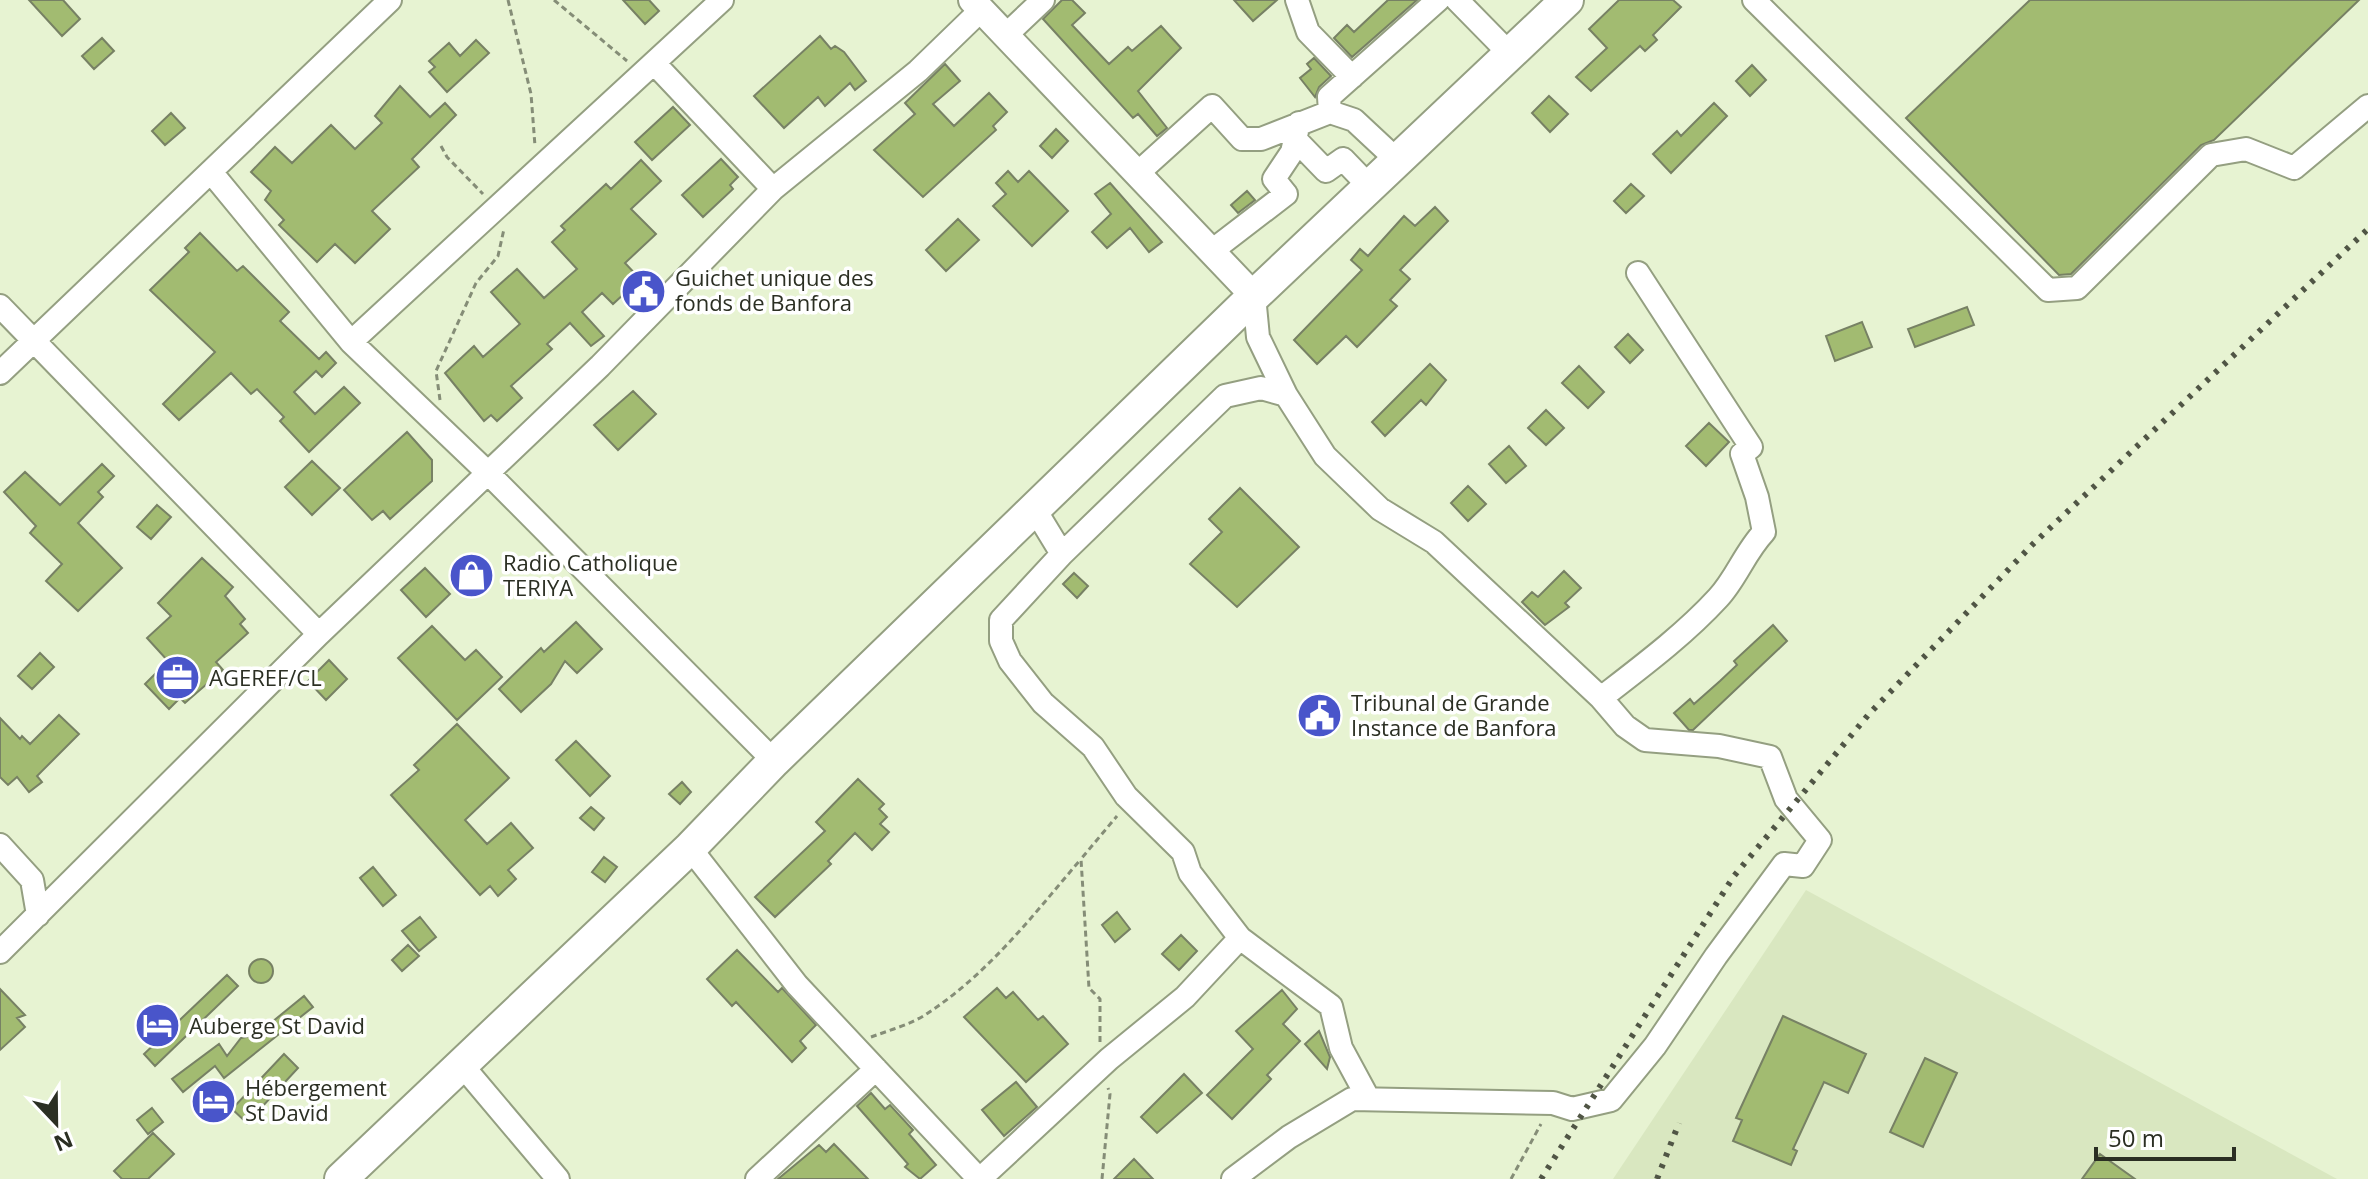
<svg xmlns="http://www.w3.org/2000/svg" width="2368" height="1179" font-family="'Open Sans',sans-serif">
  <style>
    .built { fill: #d9e7c0 }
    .building { fill: #a2bb71; stroke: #778164; stroke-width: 2 }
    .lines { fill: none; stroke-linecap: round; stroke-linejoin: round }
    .minor-casing { stroke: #949f81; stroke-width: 26 }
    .major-casing { stroke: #949f81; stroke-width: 30 }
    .highway-casing { stroke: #949f81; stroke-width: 36 }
    .path { stroke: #858d77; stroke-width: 3; stroke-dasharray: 6 4; stroke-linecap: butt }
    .minor { stroke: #fff; stroke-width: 22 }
    .major { stroke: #fff; stroke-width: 26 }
    .highway { stroke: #fff; stroke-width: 32 }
    .rail { stroke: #505545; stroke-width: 6; stroke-dasharray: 4 8; stroke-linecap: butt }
    .labels { text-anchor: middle; stroke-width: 7; stroke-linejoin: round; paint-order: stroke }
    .poi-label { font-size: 22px; fill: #2b2f23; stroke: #fff; text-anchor: start }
  </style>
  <rect width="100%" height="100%" fill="#e7f3d2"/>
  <path class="built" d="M1806 890 2337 1179H1613Z"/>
  <path class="building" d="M29 0H63L80 19 62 36Z
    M623 0H649L659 11 645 24Z
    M1062 0H1072L1085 13 1072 25 1109 64 1128 47 1132 51 1161 26 1181 48 1138 91 1167 128 1157 136 1138 114 1133 118 1043 19Z
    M1234 0H1277L1253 21Z
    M1388 0H1417L1352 57 1334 38 1347 25 1354 32Z
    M1619 0H1673L1681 7 1653 35 1657 40 1645 51 1640 46 1591 91 1576 77 1607 48 1589 29Z
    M2030 0H2359L2214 140 2201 145 2071 274 2059 275 1906 118Z
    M820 36 831 49 835 46 844 52 866 81 855 90 850 83 825 106 818 97 784 128 754 96Z
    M102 38 114 51 94 69 82 56Z
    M476 40 489 53 447 92 429 72 435 67 429 61 449 43 460 56Z
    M1314 58 1331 76 1319 87 1315 97 1300 78 1311 69 1307 64Z
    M945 64 960 81 933 104 954 126 989 93 1007 112 993 126 996 130 923 197 874 150 915 114 905 103Z
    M1752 65 1766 80 1750 96 1736 81Z
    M400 86 430 117 445 103 456 115 412 159 419 167 372 211 390 229 355 263 335 244 317 262 279 225 284 220 265 200 271 191 251 172 275 147 292 163 331 125 355 149 382 123 375 116Z
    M1549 96 1568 114 1550 132 1532 113Z
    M1714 103 1727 116 1671 173 1653 154 1677 131 1681 136Z
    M673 107 690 125 652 160 635 142Z
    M171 113 185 128 165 145 152 131Z
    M1056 129 1068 141 1052 158 1040 146Z
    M721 159 738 177 730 185 733 189 703 217 682 195Z
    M641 160 661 181 631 209 656 234 625 263 640 279 613 304 602 293 582 312 604 336 591 346 570 323 547 344 552 349 511 386 522 398 497 421 491 415 484 421 445 373 474 346 483 357 520 324 491 292 517 269 544 298 577 269 552 242 565 230 561 226 606 184 611 189Z
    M1008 171 1018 182 1029 171 1068 211 1032 246 993 206 1006 194 996 183Z
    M1110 183 1162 242 1149 252 1130 228 1107 248 1092 232 1111 214 1095 194Z
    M1631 184 1644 196 1626 213 1614 201Z
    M1247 191 1255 200 1238 213 1231 205Z
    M1435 207 1448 221 1400 270 1410 279 1390 300 1397 306 1357 347 1346 336 1317 364 1294 340 1362 270 1351 260 1360 249 1368 256 1404 216 1415 226Z
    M958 219 979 240 946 271 926 250Z
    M200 233 237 271 243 266 289 312 280 321 319 359 326 352 336 363 322 377 316 371 294 392 315 414 344 387 360 403 309 452 280 421 284 417 257 389 251 394 231 373 179 420 163 404 215 352 150 290 189 252 185 248Z
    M1967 307 1974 325 1915 347 1908 329Z
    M1862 322 1872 347 1835 361 1826 336Z
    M1628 334 1643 350 1630 363 1615 347Z
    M1430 364 1446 380 1426 405 1421 400 1385 436 1372 422Z
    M1579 366 1604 392 1588 408 1562 383Z
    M633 391 656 414 618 450 594 425Z
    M1546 410 1564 428 1546 445 1528 428Z
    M1709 423 1729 442 1706 466 1686 446Z
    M407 432 432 460V481L390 519 383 511 372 520 344 490Z
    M1509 446 1526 466 1506 483 1489 464Z
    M312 461 340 488 312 515 285 487Z
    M102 464 114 476 98 492 103 497 78 523 122 568 78 611 46 581 62 564 30 533 36 526 4 492 25 472 60 505Z
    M1468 486 1486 504 1468 521 1451 503Z
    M1240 488 1299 547 1237 607 1190 564 1222 532 1209 519Z
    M157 505 171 517 151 539 137 527Z
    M202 558 233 587 225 596 245 619 240 624 248 633 216 662 223 670 185 703 180 698 169 709 145 684 168 661 147 638 171 616 158 603Z
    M425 568 450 594 426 617 401 590Z
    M1564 571 1581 588 1565 603 1569 607 1545 625 1522 602 1532 592 1538 597Z
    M1074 573 1088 586 1077 598 1063 584Z
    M576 622 602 649 577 673 565 661 551 684 521 712 499 689 541 648 544 652Z
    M1773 625 1787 641 1693 730H1689L1674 713 1690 699 1694 704 1720 681 1737 665 1734 661Z
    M432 626 465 660 476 650 502 677 457 720 398 658Z
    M40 653 54 667 32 689 18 676Z
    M329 660 347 679 326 700 308 681Z
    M59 715 79 734 37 776 42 782 29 792 17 777 8 785 0 777V718L20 739 22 736 30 744Z
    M457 724 509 778 465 820 487 844 511 823 533 848 508 870 516 879 498 896 490 886 480 895 391 795 419 770 414 765Z
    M576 741 610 776 590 796 556 760Z
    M858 779 884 804 879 809 887 817 880 824 889 832 872 850 855 833 828 861 831 864 775 917 755 897 825 831 816 822Z
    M682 782 691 792 680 804 669 794Z
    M591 807 604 818 594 830 580 818Z
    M604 857 617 867 605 882 592 872Z
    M373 867 396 895 383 906 360 878Z
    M1117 912 1130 929 1115 942 1102 925Z
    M420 917 436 937 419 951 402 931Z
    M1181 935 1197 951 1179 970 1162 954Z
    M408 945 419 956 402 971 392 960Z
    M737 950 778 992 782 988 816 1025 800 1041 806 1048 792 1062 736 1002 732 1006 707 979Z
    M249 971a12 12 0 1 1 24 0a12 12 0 1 1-24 0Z
    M227 975 238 986 155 1066 144 1054Z
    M997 988 1006 998 1013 992 1038 1020 1043 1016 1068 1044 1026 1082 964 1017Z
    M0 989 25 1015 17 1018 25 1027 0 1050Z
    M1282 990 1297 1009 1283 1024 1300 1041 1267 1075 1271 1079 1232 1119 1207 1095 1253 1049 1236 1031Z
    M304 996 313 1007 224 1078 215 1066 183 1092 172 1079 219 1044 227 1056 241 1038 256 1035Z
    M1783 1016 1866 1054 1848 1093 1824 1082 1793 1149 1797 1151 1791 1165 1733 1141 1742 1120 1736 1118Z
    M1319 1031 1330 1057 1327 1069 1305 1044Z
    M284 1054 298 1068 247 1123 232 1109Z
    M1925 1058 1957 1073 1923 1147 1890 1132Z
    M1184 1074 1202 1093 1157 1133 1141 1117Z
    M1016 1082 1037 1107 1004 1136 982 1110Z
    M871 1093 885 1109 890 1105 913 1130 909 1134 936 1165 920 1179 905 1167 908 1164 857 1106Z
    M152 1108 163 1122 148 1134 137 1120Z
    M153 1133 174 1154 148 1179H122L114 1171Z
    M834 1144 868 1179H778L819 1145 826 1152Z
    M2100 1154 2135 1179H2082Z
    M1134 1159 1153 1179H1114Z"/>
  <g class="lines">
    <defs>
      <path id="minor" d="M1297 0 1308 32 1352 77
        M1457 0 1510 54
        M1754 0 2048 290 2077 288 2211 155 2246 149 2294 168 2368 106
        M1007 34 1043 0
        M654 63 773 189
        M1330 112 1329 97 1438 0
        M1295 139 1326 171 1343 159 1371 188
        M211 172 351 342 487 472 774 761
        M1139 172 1212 106 1242 139H1261L1330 112 1354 120 1399 162
        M1213 250 1286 194 1274 179 1292 152 1299 123
        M1254 296 1258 337 1286 395
        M0 306 319 634
        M351 342 722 0
        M0 373 390 0
        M1034 508 1062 554 1001 620V641L1010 661 1043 703 1093 747 1126 796 1183 852 1190 873 1240 938 1331 1006 1341 1048 1368 1098
        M1062 554 1225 396 1261 388 1286 395 1325 456 1380 509 1434 542 1601 698 1625 726 1645 740 1719 746 1770 757 1786 799 1820 840 1803 866 1784 864 1716 956 1655 1046 1611 1100 1572 1109 1553 1103 1352 1099 1289 1137 1233 1179
        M1601 698C1641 667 1684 635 1718 598 1736 579 1745 552 1764 532L1757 497 1742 454 1751 447 1638 273
        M0 845 32 880 38 915
        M690 848 797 985 979 1179
        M0 952 319 634 600 366 773 189 918 71 981 10
        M461 1064 558 1179
        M757 1179 876 1069
        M980 1179 1109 1059 1185 997 1240 938"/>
      <path id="major" d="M972 0 1254 296"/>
      <path id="highway" d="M341 1179 690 848 774 761 1254 296 1567 0"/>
    </defs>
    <use href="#minor" class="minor-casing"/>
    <use href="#major" class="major-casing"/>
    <use href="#highway" class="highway-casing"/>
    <path class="path" d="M508 0 531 94 535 146
      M554 0 627 61
      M441 146 447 157 483 194
      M440 400 436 371 476 283 498 256 504 229
      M871 1037C890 1030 912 1024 928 1013 990 972 1034 914 1081 859
      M1100 1042V999L1089 988 1081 859 1117 816
      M1102 1179 1110 1094 1108 1088
      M1511 1179 1541 1124"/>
    <use href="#minor" class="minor"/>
    <use href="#major" class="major"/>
    <use href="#highway" class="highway"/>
    <path class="rail" d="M1541 1179 1734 876 1869 714 2033 544 2368 229
      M1657 1179 1679 1123"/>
  </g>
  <defs>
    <symbol id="civic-disc" viewBox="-11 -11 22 22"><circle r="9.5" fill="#4955ca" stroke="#fff"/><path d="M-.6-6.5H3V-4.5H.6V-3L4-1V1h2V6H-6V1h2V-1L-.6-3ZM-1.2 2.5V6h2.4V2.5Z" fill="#fff"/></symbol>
    <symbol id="shop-disc" viewBox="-11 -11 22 22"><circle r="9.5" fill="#4955ca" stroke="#fff"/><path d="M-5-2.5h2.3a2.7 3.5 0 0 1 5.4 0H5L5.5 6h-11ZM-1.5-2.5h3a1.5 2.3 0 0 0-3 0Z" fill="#fff"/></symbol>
    <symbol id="office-disc" viewBox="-11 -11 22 22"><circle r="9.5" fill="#4955ca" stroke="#fff"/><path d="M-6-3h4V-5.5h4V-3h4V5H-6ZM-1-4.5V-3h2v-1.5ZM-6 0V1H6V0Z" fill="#fff"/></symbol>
    <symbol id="hotel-disc" viewBox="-11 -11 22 22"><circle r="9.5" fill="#4955ca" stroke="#fff"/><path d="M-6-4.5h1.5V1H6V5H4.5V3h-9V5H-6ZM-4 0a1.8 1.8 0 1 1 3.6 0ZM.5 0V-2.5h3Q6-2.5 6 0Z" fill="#fff"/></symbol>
  </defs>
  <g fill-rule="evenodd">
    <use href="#civic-disc" x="618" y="266" width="51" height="51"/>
    <use href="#shop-disc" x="446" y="550" width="51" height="51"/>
    <use href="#office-disc" x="152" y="652" width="51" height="51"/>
    <use href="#civic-disc" x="1294" y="690" width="51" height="51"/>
    <use href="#hotel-disc" x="132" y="1000" width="51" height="51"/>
    <use href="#hotel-disc" x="188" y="1076" width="51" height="51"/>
  </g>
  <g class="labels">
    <g class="poi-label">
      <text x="675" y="286">Guichet unique des<tspan x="675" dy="25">fonds de Banfora</tspan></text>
      <text x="503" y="571">Radio Catholique<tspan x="503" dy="25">TERIYA</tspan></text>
      <text x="209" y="686">AGEREF/CL</text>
      <text x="1351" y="711">Tribunal de Grande<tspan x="1351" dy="25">Instance de Banfora</tspan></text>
      <text x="189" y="1034">Auberge St David</text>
      <text x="245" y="1096">Hébergement<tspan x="245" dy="25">St David</tspan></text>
    </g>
  </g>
  <g transform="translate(56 1123) rotate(158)" stroke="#ffffff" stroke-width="6" paint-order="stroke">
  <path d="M0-6L14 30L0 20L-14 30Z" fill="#2b2f23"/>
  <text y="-12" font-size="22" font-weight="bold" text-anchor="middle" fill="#2b2f23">N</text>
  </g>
  <path d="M2096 1147v12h138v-12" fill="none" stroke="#2b2f23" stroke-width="4"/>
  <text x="2108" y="1147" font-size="24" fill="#2b2f23" stroke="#ffffff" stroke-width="6" paint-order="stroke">50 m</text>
</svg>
